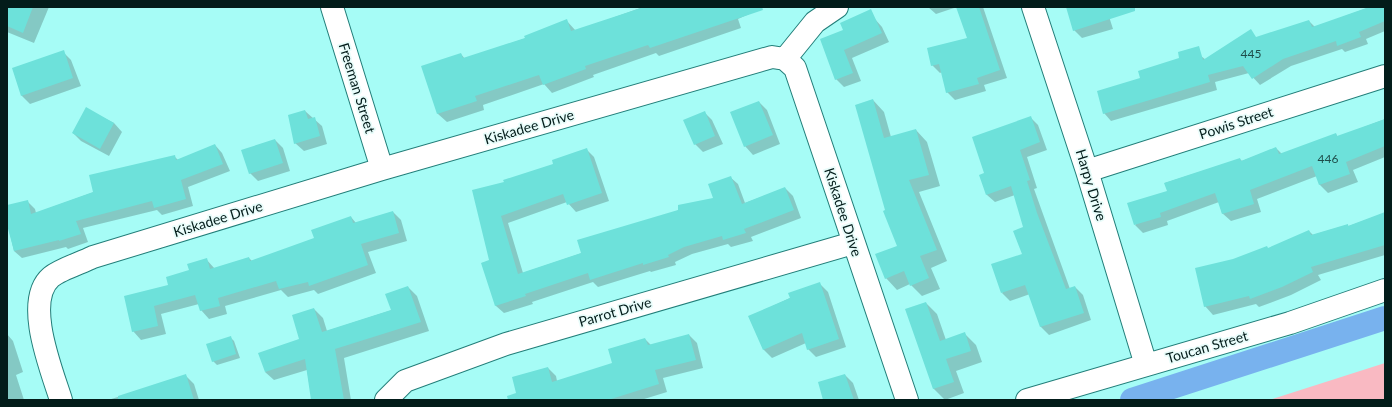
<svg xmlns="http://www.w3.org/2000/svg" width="1392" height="407" font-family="Lato,sans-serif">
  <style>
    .green { fill: #f9b9c2 }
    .shadow { fill: #0003 }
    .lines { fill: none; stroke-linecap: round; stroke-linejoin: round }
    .canal { stroke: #78b2ee; stroke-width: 24 }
    .building { fill: #6de1da }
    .minor-casing { stroke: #227e79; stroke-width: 24 }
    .minor { stroke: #fff; stroke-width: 22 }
    .labels { text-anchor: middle; stroke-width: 3.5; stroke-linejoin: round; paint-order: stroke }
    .number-label { font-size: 12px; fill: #1e4d4a }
    .street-label { font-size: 14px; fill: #031c1a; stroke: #e8fcfa }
  </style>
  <rect width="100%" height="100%" fill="#a6fcf6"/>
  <path class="green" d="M1385 363V400H1269Z"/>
  <path class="shadow" d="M7 7H49L34 43 7 32Z
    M643 7H765L738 19 741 28 659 56 656 53 593 75 594 77 552 93 544 84 483 105 484 110 447 122 438 114 423 67 461 54 465 59 526 38 566 20 576 31Z
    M928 7H957L936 14Z
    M957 7H983L1007 78 984 85 986 91 955 100 947 92 942 72 940 73 932 65 968 39Z
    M1067 7H1106L1113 29 1082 38 1074 30Z
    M1370 7H1385V31L1366 39 1368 44 1345 52 1342 49 1291 66 1260 85 1249 73 1215 82 1217 90 1111 121 1104 113 1141 79 1201 56 1206 60 1309 21 1315 27Z
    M874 18 882 27 889 42 852 58 861 81 844 87 836 79 821 40Z
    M63 52 71 60 81 86 30 104 22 96 13 69Z
    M873 100 884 112 891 137 916 130 927 142 940 186 919 192 947 261 931 268 940 289 922 296 910 284 897 290 886 278 898 247 886 210Z
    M759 102 767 110 780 144 753 155 745 146Z
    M86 109 114 123 122 132 109 156 81 141 73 133Z
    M305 111 322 126 327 144 304 151 295 143Z
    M704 112 712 120 723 144 703 152 695 144Z
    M1030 117 1038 125 1047 150 1027 157 1037 188 1034 189 1070 289 1075 287 1083 295 1091 320 1049 335 1041 327 1030 294 1010 301 1002 293 1024 254 1025 227 1015 195 995 202 987 195 986 173Z
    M1385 119V157L1353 170 1358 182 1328 193 1320 185 1317 176 1257 199 1261 212 1231 221 1222 213 1219 202 1167 221 1168 225 1143 233 1135 225 1168 192 1165 183 1240 159 1242 161 1276 148 1282 154 1336 134 1338 137Z
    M275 140 283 148 290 171 258 181 250 173Z
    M215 145 222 153 230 171 188 187 193 206 162 215 157 210 83 228 88 242 68 249 66 247 22 258 14 251 7 221V207L27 201 35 209 36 213 94 192 174 156 178 160Z
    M586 149 594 157 609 201 576 212 567 202 508 223 523 273 582 253 679 210 714 199 730 177 738 184 745 203 785 188 793 196 801 218 751 237 753 241 731 247 728 244 692 254 675 262 676 265 651 272 650 271 598 287 593 282 532 302 533 304 504 313 496 306 482 263 490 261 505 183 555 164Z
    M393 212 401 220 407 241 368 252 376 273 318 294 314 290 288 297 281 290 225 306 227 314 209 319 201 310 199 304 161 314 166 334 141 340 133 331 170 286 206 259 215 269 249 258 252 261 315 239 351 217 356 223Z
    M1385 213V255L1318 275 1321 280 1291 295 1259 307 1256 304 1213 315 1205 306 1233 260 1268 249 1309 231 1313 235 1347 225 1349 226Z
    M820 284 828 292 846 347 816 357 808 349 806 343 772 358 764 350 749 317Z
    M408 287 417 296 429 331 344 358 351 400H312L307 370 274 380 265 372 300 340 314 309 323 318 327 331 392 310Z
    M926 303 937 314 946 340 965 334 976 345 982 362 956 371 964 393 945 400 933 388Z
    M7 334 13 341 23 372 16 375 24 400H7Z
    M689 335 697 343 703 368 663 378 667 392 641 400H519L548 368 556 376 557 381 614 364 645 339 651 345Z
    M230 337 234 341 240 358 217 365 213 361Z
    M845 375 853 383 859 400H824Z
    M186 376 194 384 199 400H108Z"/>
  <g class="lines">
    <path class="canal" d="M1132 400 1385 318"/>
  </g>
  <path class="building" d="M7 7H33L23 33 7 26Z
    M644 7H762L763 10 650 48 648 45 585 66 586 69 543 85 539 75 475 96 477 101 437 114 421 66 461 53 463 58 525 38 524 36 567 19 571 31Z
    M956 7H979L1000 70 977 78 979 84 946 93 939 64 931 66 927 48 967 38Z
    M1066 7H1135V11L1073 31Z
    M1369 7H1385V21L1359 32 1361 37 1337 46 1336 41 1283 59 1252 79 1243 66 1208 75 1210 82 1103 114 1097 91 1140 78 1138 71 1179 58 1178 52 1199 46 1203 60 1251 29 1256 37 1309 20 1312 27Z
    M871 9 882 33 844 50 853 73 835 80 820 39 843 30 840 23Z
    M64 50 73 78 21 96 12 68Z
    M873 99 884 138 916 129 929 175 909 180 937 250 920 256 929 278 910 286 904 271 885 279 875 254 897 246 883 211 885 210 855 105Z
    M759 101 773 135 744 147 730 112Z
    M86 107 114 123 100 149 72 133Z
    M305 110 308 119 315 117 320 136 294 144 288 115Z
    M705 111 715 136 694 145 683 120Z
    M1031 116 1040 142 1020 150 1030 180 1027 181 1037 213 1066 289 1075 286 1084 313 1040 327 1025 285 1001 293 991 264 1022 254 1013 231 1023 227 1011 186 986 195 979 175 984 173 972 137Z
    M1385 119V146L1346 162 1350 174 1319 185 1312 166 1250 190 1254 204 1222 214 1215 193 1160 213 1161 217 1134 225 1127 203 1167 191 1164 183 1240 158 1241 161 1276 147 1279 154 1336 133 1337 136Z
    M275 139 283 163 249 174 241 150Z
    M215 144 223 164 181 180 186 199 154 208 152 201 76 221 81 234 59 241V240L14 251 7 225V205L28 200 31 214 93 192 89 175 175 155 176 160Z
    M587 148 602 193 567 205 563 194 501 216 518 274 581 253 577 240 678 210V205L713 198 708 184 731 176 742 204 785 187 794 210 744 229 746 233 723 240 722 236 684 247 668 255 669 257 643 265V263L590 280 588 273 525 294 526 296 495 306 481 263 489 260 472 190 504 182 503 180 553 164 552 160Z
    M393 211 399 233 361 244 368 265 309 286 308 282 279 289 276 281 218 298 220 306 200 311 195 295 154 306 158 326 132 332 124 296 168 285 166 277 189 270 187 264 207 258 210 269 249 257 250 261 314 238 311 230 351 216 353 223Z
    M1385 212V245L1311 267 1313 272 1282 287 1250 299 1249 296 1204 307 1195 268 1233 259 1267 246 1268 248 1309 230 1311 235 1348 224V226Z
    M820 282 839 339 807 350 802 333 763 350 748 316 790 298 788 293Z
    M408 286 421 322 335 349 344 400H311L305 359 265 372 258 353 299 339 292 315 314 308 322 332 391 310 385 294Z
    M926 302 940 341 965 332 971 351 946 359 954 382 933 389 905 309Z
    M689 334 696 360 655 370 659 384 608 400H508L507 396 516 393 512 377 548 367 552 382 612 363 608 349 645 338 648 345Z
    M231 336 236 354 212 362 206 344Z
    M186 374 194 400H118V396Z
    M845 374 854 400H823L818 382Z"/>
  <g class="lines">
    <defs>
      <path id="minor" d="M332 7 382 169
        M1033 7 1087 171 1146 365
        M785 59 815 22 837 7
        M1087 171 1385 76
        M61 400C52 371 23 301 51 277 61 269 81 263 93 257L382 169 772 57 785 59 795 68 907 400
        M386 400 405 381 506 344 853 243
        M1027 400 1290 323 1385 290"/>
    </defs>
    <use href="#minor" class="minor-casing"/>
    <use href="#minor" class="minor"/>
  </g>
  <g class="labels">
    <g class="number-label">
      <text x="1251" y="58">445</text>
      <text x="1328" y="163">446</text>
    </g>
    <g class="street-label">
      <text transform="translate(357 88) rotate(73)" y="5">Freeman Street</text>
      <text transform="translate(1236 123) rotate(-18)" y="5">Powis Street</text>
      <text transform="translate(529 127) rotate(-16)" y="5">Kiskadee Drive</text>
      <text transform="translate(1091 185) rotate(73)" y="5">Harpy Drive</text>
      <text transform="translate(843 212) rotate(72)" y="5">Kiskadee Drive</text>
      <text transform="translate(218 219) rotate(-17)" y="5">Kiskadee Drive</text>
      <text transform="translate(615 312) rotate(-16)" y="5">Parrot Drive</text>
      <text transform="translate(1207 347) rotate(-16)" y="5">Toucan Street</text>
    </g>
  </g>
  <rect width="1392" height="407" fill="none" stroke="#031c1a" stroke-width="16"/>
</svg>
